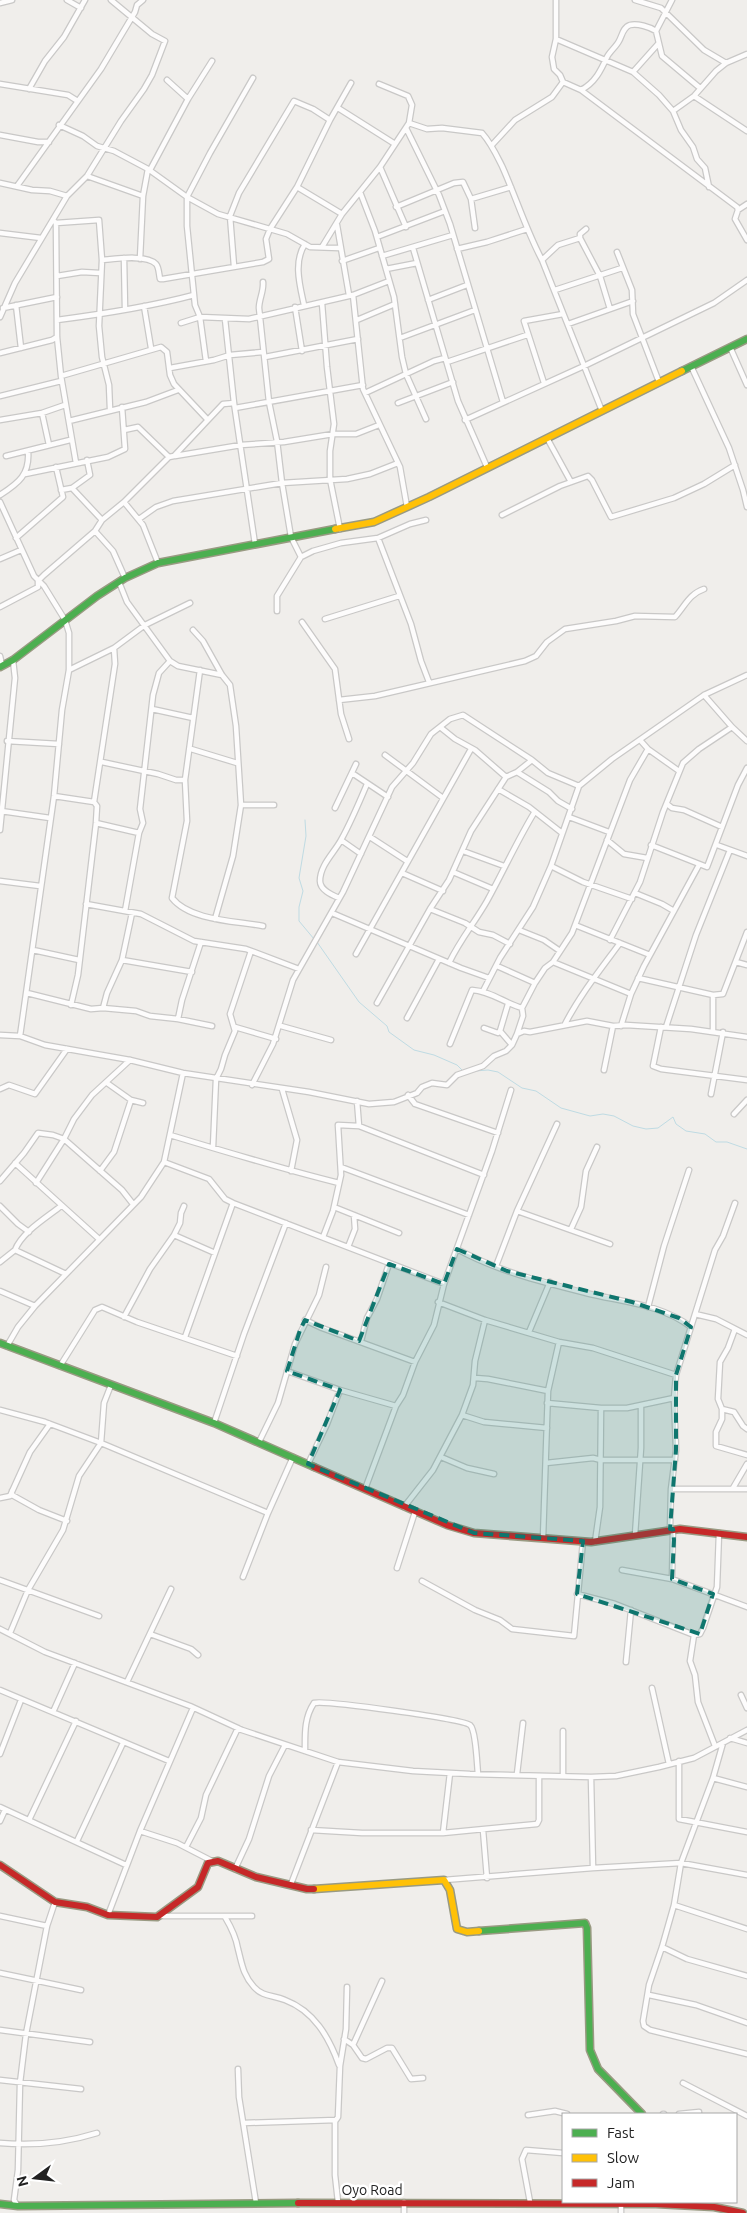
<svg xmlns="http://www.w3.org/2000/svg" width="747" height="2213" font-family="Ubuntu,sans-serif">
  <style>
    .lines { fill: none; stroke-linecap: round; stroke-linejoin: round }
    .stream { stroke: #bfdbe3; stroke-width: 1 }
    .street-casing { stroke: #c9c8c7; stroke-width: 7 }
    .fast-casing { stroke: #999a82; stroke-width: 9 }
    .slow-casing { stroke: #999a82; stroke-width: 9 }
    .jam-casing { stroke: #999a82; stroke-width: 9 }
    .street { stroke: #fdfcfc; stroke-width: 4.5 }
    .fast { stroke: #4caf50; stroke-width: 6 }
    .slow { stroke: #ffc107; stroke-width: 6 }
    .jam { stroke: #c62828; stroke-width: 6 }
    .marked { fill: #0f766e; fill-opacity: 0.2; stroke: #0f766e; stroke-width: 4; stroke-dasharray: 10 6; stroke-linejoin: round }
    .labels { text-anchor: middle; stroke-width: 5; stroke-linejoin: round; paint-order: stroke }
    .street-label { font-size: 14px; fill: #222; stroke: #fff }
  </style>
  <rect width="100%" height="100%" fill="#f0eeeb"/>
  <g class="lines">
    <path class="stream" d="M305 820 306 836 299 878 303 891 299 907V921L314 939
      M317 942 359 1002 387 1026 389 1032 414 1050 434 1055 457 1065 464 1072
      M475 1071 488 1070 498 1072 522 1088 536 1091 561 1108 590 1116 603 1114 614 1116 633 1126 646 1129 658 1128 673 1117 676 1124 686 1131 705 1134 716 1142H727L747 1149"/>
    <defs>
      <path id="street" d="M67 0 81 8
        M635 0 661 8 704 50 726 63
        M0 3 12 0
        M656 31 672 0
        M556 39 633 72 659 95 673 111 681 130 693 147 697 159 705 168 709 187
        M633 72 658 44
        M167 80 188 99
        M563 82 581 90 737 207 738 210 735 219 747 240
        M0 84 68 95 76 100
        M29 89 45 61 64 37 85 0
        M581 90C595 83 601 70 607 57 610 51 616 47 619 41 622 36 623 27 630 25 637 23 650 27 656 31L662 56 700 88
        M694 96 747 131
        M338 108 395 144
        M673 111 694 96 716 71 726 63 747 54
        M409 123 427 129 442 128 482 133C491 143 496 154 502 166 516 197 526 230 542 260L602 411
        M59 125 83 136 97 146 114 151 148 169 187 197 218 214 287 234 310 247 339 248
        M406 128 439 195 450 224 503 402
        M0 135 38 142H49
        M492 145 515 120 552 97 563 82 560 75 554 69 552 57 556 39V0
        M380 167 406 227
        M150 170 188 99 212 61
        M87 176 143 196
        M0 183 32 190 50 191 67 196
        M17 186 101 69 135 12 137 5 143 0
        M297 187 342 214
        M360 192 375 231 394 297 402 357 406 374 426 419
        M471 199 511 187
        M396 207 454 183 463 182 471 199 475 228
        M738 210 747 204
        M53 220 56 223 57 337 61 376 76 463
        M56 223 99 220 102 260 99 326 102 357 109 385 110 409
        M337 225 349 295
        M586 229 580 234V238L600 276 610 309
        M0 233 41 238
        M377 237 445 211
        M322 247 342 214 380 167 409 123 412 105 408 96 379 84
        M413 248 458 401 487 467
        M457 249 487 242 527 229
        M617 252 632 290 633 314 659 382
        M382 256 453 235
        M124 258 125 309
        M140 259 143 196 148 169
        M102 260C114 259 147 254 156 264 159 267 159 275 160 279H163L263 262 269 259 266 239 270 229 297 187 330 120 351 83
        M542 260 558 245 580 238
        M342 261 379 248
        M234 266 230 216 239 193 294 101 313 109 330 120
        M386 269 417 263
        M57 276 82 272 100 273
        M263 282C264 291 259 299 259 308L269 402 277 441 282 483 291 537 301 557
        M555 290 622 268
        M353 295 363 389 400 467 407 507
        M428 300 467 285
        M322 303 327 367 334 424 330 451V479L340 529
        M16 305 21 348
        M304 305C300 286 293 262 305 244
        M144 306 151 348
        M295 307 302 351
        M3 308 57 297
        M0 317 15 283 67 196 87 176 121 121 144 89 152 75 165 41 152 34 111 0
        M225 319 234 403 255 544
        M57 320C103 314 149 307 194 295
        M357 320 395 304
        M181 323 200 317 249 319 353 295 389 281
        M568 324 633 301
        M400 338 475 310
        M730 347 747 385
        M0 353 52 340 57 337
        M265 357 358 339
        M206 361 200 317 195 305 187 226V197L210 153 253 78
        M447 362 527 335
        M691 366 729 448 743 490 747 507
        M170 368 214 360 230 355 263 352
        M61 376 161 347 167 352 170 375 174 384 207 419
        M544 383 524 321 563 314
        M365 393 434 361 445 358
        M0 396 61 381
        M398 403 453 382
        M235 408 363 385
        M42 413 49 445
        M0 420 42 413 65 405
        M465 420 584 366 714 303 747 280
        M69 421 146 402 178 390
        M124 430 138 427 169 457
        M547 438 571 482
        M6 456 70 440
        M175 456 241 445 284 442 333 434H356L379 425
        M25 474 108 457 125 449 122 407
        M72 488 102 520
        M61 490 72 488 90 475 87 460
        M0 495C19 483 30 474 28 451
        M0 502 34 576 44 586 65 620 69 633V670L62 710 54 796 20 1036
        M124 502 143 525 158 563
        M502 515 560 486 588 476 592 480 611 517 674 498 704 484 735 465
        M139 519 156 507 173 501 282 483 347 479 370 474 398 463
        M95 531 113 551 125 578
        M16 538 63 497 56 467
        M378 538 411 624 421 661 429 682
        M0 559 21 550
        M119 582 127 602 170 661 178 666 222 675
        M0 607 38 587V581L44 575 95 531 102 520 124 502 169 457 174 456 223 404 234 403
        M277 611V596L301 557 313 551 341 543 378 538 410 524 426 520
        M325 619 399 596
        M302 622 335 669 341 714 349 739
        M193 630 203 641 222 675 230 685 236 726 241 805 233 856 215 919
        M0 656 2 665
        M69 670 114 648 145 625 190 603
        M200 670 185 780 187 821 172 898C190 921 237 921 263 926
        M704 695 732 727 747 741
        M339 700 375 696 525 661 536 656 547 642 565 629 616 621 635 616 675 617C685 606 689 594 704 589
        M152 709 193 718
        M440 727 455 739 475 750 506 777
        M640 740 648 749 679 771
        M7 741 59 744
        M191 749 237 763
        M385 755 443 798
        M102 762 158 774 176 780H185
        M517 772 549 792 558 801 572 809
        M352 773 388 797
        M498 789 529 807 562 833
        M54 796 94 802
        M667 804 672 808 684 810 722 827
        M241 805H274
        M335 808 356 764
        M1 811 50 818
        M569 817 609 832
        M96 823 139 833
        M0 830 15 678 13 660
        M370 837 407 861
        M341 840 361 854
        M607 840 624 854 647 858
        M651 845 707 867 738 785 747 768
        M717 845 747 856
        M463 851 504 866
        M551 866 583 882 632 899
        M453 872 493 889
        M402 873 443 891
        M0 881 40 886
        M635 893 662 904 674 911
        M339 898C332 895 320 890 320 881 320 865 334 853 341 840 351 822 359 803 367 784
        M86 904 141 914 194 941 246 949 299 969
        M430 909 465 923 479 932 493 935 510 944
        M125 911 139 833 143 823 140 809 153 695 159 673 170 661
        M332 913 461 968 489 978
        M575 925 650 955
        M519 930 544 940 560 951
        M610 940 640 882 663 812 683 763 699 749 732 727
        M33 950 79 960
        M356 954 471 749
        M122 960 192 972
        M553 962 631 994
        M736 962 747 965
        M449 963C460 940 475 922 487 901 503 872 517 841 534 813
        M497 966 535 983
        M638 978 713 995 723 994 747 932
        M483 991 500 958 533 907 551 866 579 786 612 759 704 695 747 675
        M27 993 91 1009 103 1008 136 1011 150 1016 178 1019 212 1026
        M377 1003 430 909 449 880 471 831 506 777 517 772 532 760
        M71 1005 78 975 96 823 97 806 94 802 115 664 114 648
        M103 1008 107 993 122 960 132 913
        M407 1018 439 959
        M178 1019 182 1000 201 942
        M565 1024C580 995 600 970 620 943
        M281 1026 331 1040
        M621 1026 631 994 644 966 699 865
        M235 1027 276 1039
        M661 1027 653 1066 661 1069 747 1080
        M666 1027 696 935 730 850
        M484 1028 498 1033 500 1031 512 1045
        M500 1031 508 1004
        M713 1031V995
        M517 1034 523 1016 522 1008 535 983 545 968 553 962 572 933 630 780 648 749
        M0 1035 20 1036 45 1045 130 1060 183 1073 309 1092 369 1104 394 1102 417 1093 422 1087 432 1083 447 1085 457 1075 483 1066 494 1056 506 1051 512 1045 517 1034 524 1031 530 1032 587 1021 613 1026 626 1025 691 1029 747 1037
        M450 1044 472 990C490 991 505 1003 522 1008
        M604 1070 613 1026
        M107 1083 131 1100 143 1103
        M252 1085 273 1044 293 980 343 892 392 787 413 763 431 734 450 719 463 715 532 760 548 773 579 786
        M0 1089 9 1085 35 1094 67 1049
        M282 1089 297 1140 291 1171
        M711 1094 723 1032
        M408 1095 415 1104 498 1133
        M357 1101 359 1126
        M734 1114 747 1100
        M170 1135C226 1152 282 1169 339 1183
        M213 1147 216 1079 221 1069 225 1055 235 1031 230 1014 251 951
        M164 1162 209 1179 225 1199 233 1203 444 1284
        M15 1163 99 1239
        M341 1167 469 1215
        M100 1171 114 1152 131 1100
        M0 1181 24 1153 38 1133 53 1135 64 1139 122 1190 133 1204
        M36 1183 64 1139 74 1119 92 1095 130 1060
        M0 1206 18 1224 29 1232
        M61 1206C46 1218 22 1232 15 1250L66 1274
        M334 1207 399 1233
        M517 1211 610 1244
        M571 1229 581 1207 586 1171 597 1147
        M174 1235 215 1253
        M323 1237 333 1211 341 1175 338 1125 359 1126 484 1175
        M348 1247 355 1229 354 1215
        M457 1249C497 1271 542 1282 586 1293 622 1302 661 1304 691 1327
        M0 1262 15 1250
        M496 1266 517 1211 557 1124
        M0 1291 35 1306
        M438 1302 485 1320 559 1342 593 1348 676 1375
        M648 1307 664 1246 689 1170
        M695 1314 716 1319 747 1335
        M124 1317 150 1269 174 1235 180 1223 181 1213 184 1206
        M305 1320 322 1328 415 1362
        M735 1329 728 1348 720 1362 718 1399 722 1409V1419L716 1432V1446L747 1455
        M529 1332 550 1282
        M185 1337 233 1203
        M361 1341 367 1318 377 1299 389 1264
        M7 1346 18 1327 35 1306 141 1197 164 1162 183 1073
        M60 1366 95 1310 102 1307 137 1322 237 1356
        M287 1371 340 1390 396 1406
        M475 1378 488 1379 548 1391
        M547 1403 601 1408H627L674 1398
        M722 1409 734 1412 743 1426 747 1429
        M0 1410 45 1422 101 1443 268 1513
        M462 1415 484 1422 547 1428
        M214 1423 244 1334 286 1223
        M259 1442 278 1403 295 1344 319 1295 326 1267
        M441 1457 467 1468 494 1474
        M546 1463 593 1458 601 1460H675
        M308 1464 327 1424 340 1390
        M733 1488 747 1464
        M365 1489 396 1406 403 1395 415 1362 434 1325 444 1284 492 1151 511 1090
        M671 1489H747
        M12 1491V1495L39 1510 67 1521
        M0 1498 10 1496 30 1452 50 1424
        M404 1507 433 1470 462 1415 473 1385 475 1361 485 1320
        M670 1529 671 1489 676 1450 674 1398 676 1375 715 1250 723 1236 735 1203
        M635 1535 641 1448V1406
        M543 1538 548 1391 559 1342
        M595 1542 600 1507 601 1408
        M397 1568 415 1512
        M622 1570 672 1579 747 1607
        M243 1577 268 1513 293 1457
        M672 1579 673 1529
        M0 1580 99 1616
        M422 1581 475 1610 500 1620 512 1629 574 1636 583 1541
        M577 1594 615 1604 694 1635
        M0 1629 45 1652 190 1706 242 1730 338 1762 413 1771 470 1774 591 1777 616 1776 659 1767 694 1758 747 1730
        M10 1633 28 1590 63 1530 79 1476 101 1443 104 1403 111 1385
        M150 1634 191 1649 198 1655
        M626 1662 631 1610
        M127 1682 171 1589
        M652 1688 669 1764
        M0 1690 169 1761
        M741 1695 747 1708
        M53 1712 75 1663
        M563 1731V1776
        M730 1738 747 1743
        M723 1743 713 1778 681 1863 674 1905 662 1947 649 1985 643 2021 644 2026 650 2030 747 2054
        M715 1746 698 1702 695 1675 690 1661 694 1635 700 1634 703 1628 717 1587 719 1533
        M305 1751C305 1734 304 1718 314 1703 325 1700 462 1719 470 1725 476 1730 477 1765 478 1774
        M0 1754 21 1700
        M679 1761V1819L747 1832
        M517 1774 523 1723
        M591 1777 593 1868
        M713 1778 747 1787
        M0 1807 126 1865
        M29 1820 76 1721
        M0 1821 5 1810
        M311 1830 362 1833H443L537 1824 539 1820V1776
        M483 1830 487 1878
        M140 1831 177 1843 212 1861
        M443 1833 450 1773
        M77 1841 123 1743
        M186 1847 201 1818 206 1795 238 1728
        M235 1869 249 1839 269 1776 285 1745
        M444 1880 593 1868 681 1863 747 1875
        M291 1884 338 1762
        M674 1905 747 1929
        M108 1915 140 1831 193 1708
        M0 1916 47 1926
        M161 1916H252
        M225 1917C231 1927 236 1937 238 1949 242 1964 243 1975 254 1987 263 1997 273 1995 285 2000 314 2011 329 2037 339 2065
        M662 1947 687 1959 747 1976
        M0 1973 81 1990
        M649 1995 696 2005 747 2023
        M0 2030 90 2042
        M344 2039 353 2045 362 2058 366 2059 387 2048H392L411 2079 423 2078
        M353 2045 382 1981
        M238 2069 239 2097 256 2203
        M0 2080 81 2089
        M683 2083 747 2116
        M663 2114H664
        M679 2114 699 2112
        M528 2115 555 2111 567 2114
        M335 2120V2175L338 2202
        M244 2123 336 2120 338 2117 340 2066 346 2029 347 1987
        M0 2143C33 2146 65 2143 97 2133
        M404 2202V2213
        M530 2202 522 2159 526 2150 563 2153
        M17 2205 14 2200 18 2170 20 2083 26 2034 47 1926 55 1902
        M621 2213V2204"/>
      <path id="fast" d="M682 371 747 339
        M0 667 13 660 97 596 125 578 158 563 335 529
        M0 1343 214 1423 314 1467
        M479 1931 585 1923 587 1928 590 2050 598 2069 642 2114
        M0 2204 18 2206 298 2203"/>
      <path id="slow" d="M335 529 374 522 429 497 682 371
        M314 1889 444 1880 450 1890 457 1929 467 1932 479 1931"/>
      <path id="jam" d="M314 1467 447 1525 474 1533 591 1542 680 1529 747 1537
        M0 1865 55 1902 87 1907 108 1915 157 1917 198 1887 208 1863 218 1861 256 1877 307 1889H314
        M298 2203 656 2204 714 2207 743 2213"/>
    </defs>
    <use href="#street" class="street-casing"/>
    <use href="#fast" class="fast-casing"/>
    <use href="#slow" class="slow-casing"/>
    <use href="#jam" class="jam-casing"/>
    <use href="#street" class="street"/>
    <use href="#fast" class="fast"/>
    <use href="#slow" class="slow"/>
    <use href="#jam" class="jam"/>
  </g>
  <path class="marked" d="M457 1249 507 1271 632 1302 679 1318 691 1327 676 1375V1450L670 1529H673L674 1540 672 1579 713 1594 700 1634 577 1594 583 1541 474 1533 308 1464 340 1390 287 1371 300 1330 305 1320 359 1341 389 1264 444 1284Z"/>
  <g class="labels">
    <g class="street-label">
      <text x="372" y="2195">Oyo Road</text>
    </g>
  </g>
  <rect x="562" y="2113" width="175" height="90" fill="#ffffff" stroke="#a7a7a7"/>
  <rect x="572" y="2129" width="25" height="8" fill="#4caf50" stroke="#a7a7a7"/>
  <text x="607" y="2138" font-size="15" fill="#222222">Fast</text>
  <rect x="572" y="2154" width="25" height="8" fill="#ffc107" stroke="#a7a7a7"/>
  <text x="607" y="2163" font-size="15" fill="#222222">Slow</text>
  <rect x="572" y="2179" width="25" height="8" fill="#c62828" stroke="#a7a7a7"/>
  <text x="607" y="2188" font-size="15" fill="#222222">Jam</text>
  <g transform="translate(35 2178) rotate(255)" stroke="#ffffff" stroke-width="4" paint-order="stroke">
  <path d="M0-4L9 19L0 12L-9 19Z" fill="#222222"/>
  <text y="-8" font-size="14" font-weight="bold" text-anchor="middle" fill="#222222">N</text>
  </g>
</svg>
